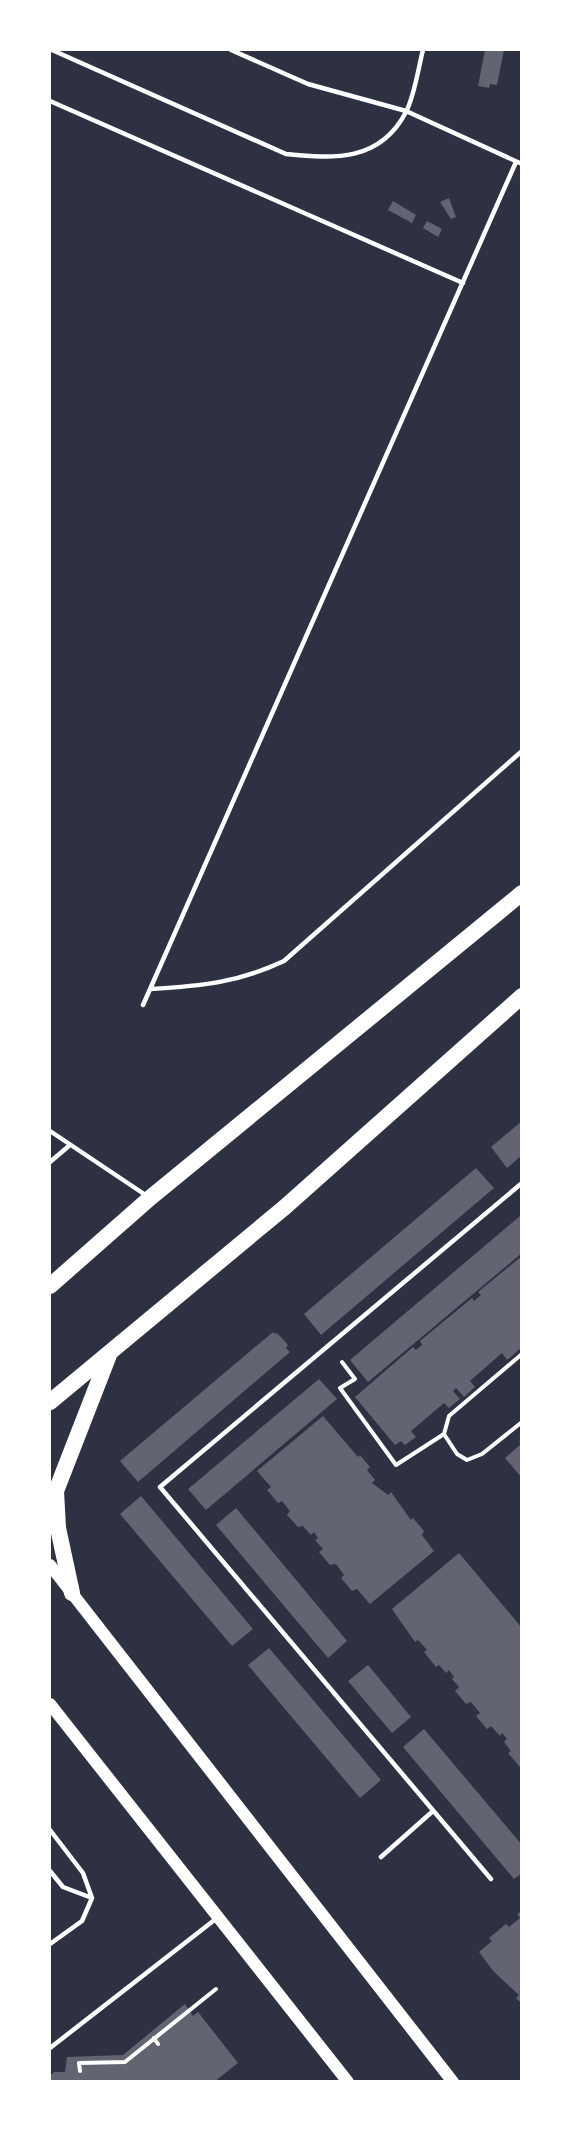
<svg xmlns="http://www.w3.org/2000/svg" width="571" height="2131" font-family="'Source Sans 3',sans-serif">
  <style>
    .building { fill: #626471 }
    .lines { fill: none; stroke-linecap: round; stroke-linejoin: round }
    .path { stroke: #fff; stroke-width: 4 }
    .service { stroke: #fff; stroke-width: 4.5 }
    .secondary { stroke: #fff; stroke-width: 12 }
    .trunk { stroke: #fff; stroke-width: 16 }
  </style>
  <rect width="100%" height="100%" fill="#2d3142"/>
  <path class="building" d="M485 50H504L497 85 490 84 489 88 478 86Z
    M449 198 456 217 451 219 440 202Z
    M393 201 416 215 412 223 388 210Z
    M427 221 442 229 438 237 423 228Z
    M522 1121V1155L507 1168 491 1147Z
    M476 1168 494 1188 321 1335 304 1314Z
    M520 1216 522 1253 368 1382 350 1360Z
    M522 1256V1347L507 1360 502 1353 470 1381 475 1387 464 1397 456 1388 453 1391 460 1399 449 1408 444 1403 411 1431 416 1437 405 1445 401 1441 395 1445 355 1397 413 1347 416 1350 422 1345 420 1341 472 1298 474 1301 481 1295 478 1292Z
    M273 1332 275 1334 277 1333 288 1345 286 1348 290 1352 138 1482 120 1461Z
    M319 1379 337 1399 206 1510 188 1489Z
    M323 1416 358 1457 360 1455 370 1467 367 1470 375 1480 372 1483 388 1495 391 1492 411 1520 413 1518 424 1531 422 1535 434 1551 370 1604 357 1589 352 1591 341 1578 344 1575 336 1564 330 1565 319 1552 323 1549 315 1540 318 1538 314 1532 311 1535 303 1526 298 1527 287 1515 290 1511 282 1501 278 1503 267 1490 271 1487 257 1471Z
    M522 1439V1478L505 1458 521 1444 519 1441Z
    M141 1496 253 1629 232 1646 120 1514Z
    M236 1508 347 1641 328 1658 216 1525Z
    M459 1553 522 1628 520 1767 508 1753 511 1751 504 1742 507 1739 502 1733 500 1736 491 1726 487 1729 476 1716 480 1713 471 1702 466 1704 455 1691 459 1687 452 1679 454 1677 449 1670 446 1673 439 1665 436 1667 424 1652 427 1650 418 1640 415 1642 392 1609Z
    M269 1648 381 1780 360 1798 248 1665Z
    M368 1665 411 1717 392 1733 348 1681Z
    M424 1729 522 1845V1873L514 1879 403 1747Z
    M522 1911V2004L516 1998 519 1995 494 1972 479 1952 492 1941 489 1938 506 1924 509 1927 520 1918 517 1914Z
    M185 2004 193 2016 198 2012 238 2063 214 2082H50V2076L54 2072H65L67 2057 123 2055Z"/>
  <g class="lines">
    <path class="path" d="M342 1362 355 1379 340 1388 396 1465 444 1434 449 1416 522 1354
      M444 1434 457 1454 467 1460 482 1454 522 1422
      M154 2038 158 2044
      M80 2071 79 2063 125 2062 216 1989"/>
    <path class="service" d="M52 50 286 154C334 159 380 162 406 112 415 94 418 69 423 50
      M231 50 308 84 406 111 522 164
      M50 101 463 283
      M150 989C201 986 237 983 284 961L522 751
      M143 1005 516 162
      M50 1131 147 1196
      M50 1162 70 1145
      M50 1830 83 1873 92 1898 82 1921 50 1944
      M381 1857 433 1811
      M50 1871 63 1887 92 1898
      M491 1879 160 1487 522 1183
      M50 2048 217 1918"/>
    <path class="secondary" d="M50 1565 453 2082
      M50 1704 348 2082"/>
    <path class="trunk" d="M50 1286 150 1198 522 893
      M50 1402 285 1207 522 996
      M72 1593 58 1528 56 1491 109 1355"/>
  </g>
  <rect width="571" height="2131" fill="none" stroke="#ffffff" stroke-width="102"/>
</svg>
